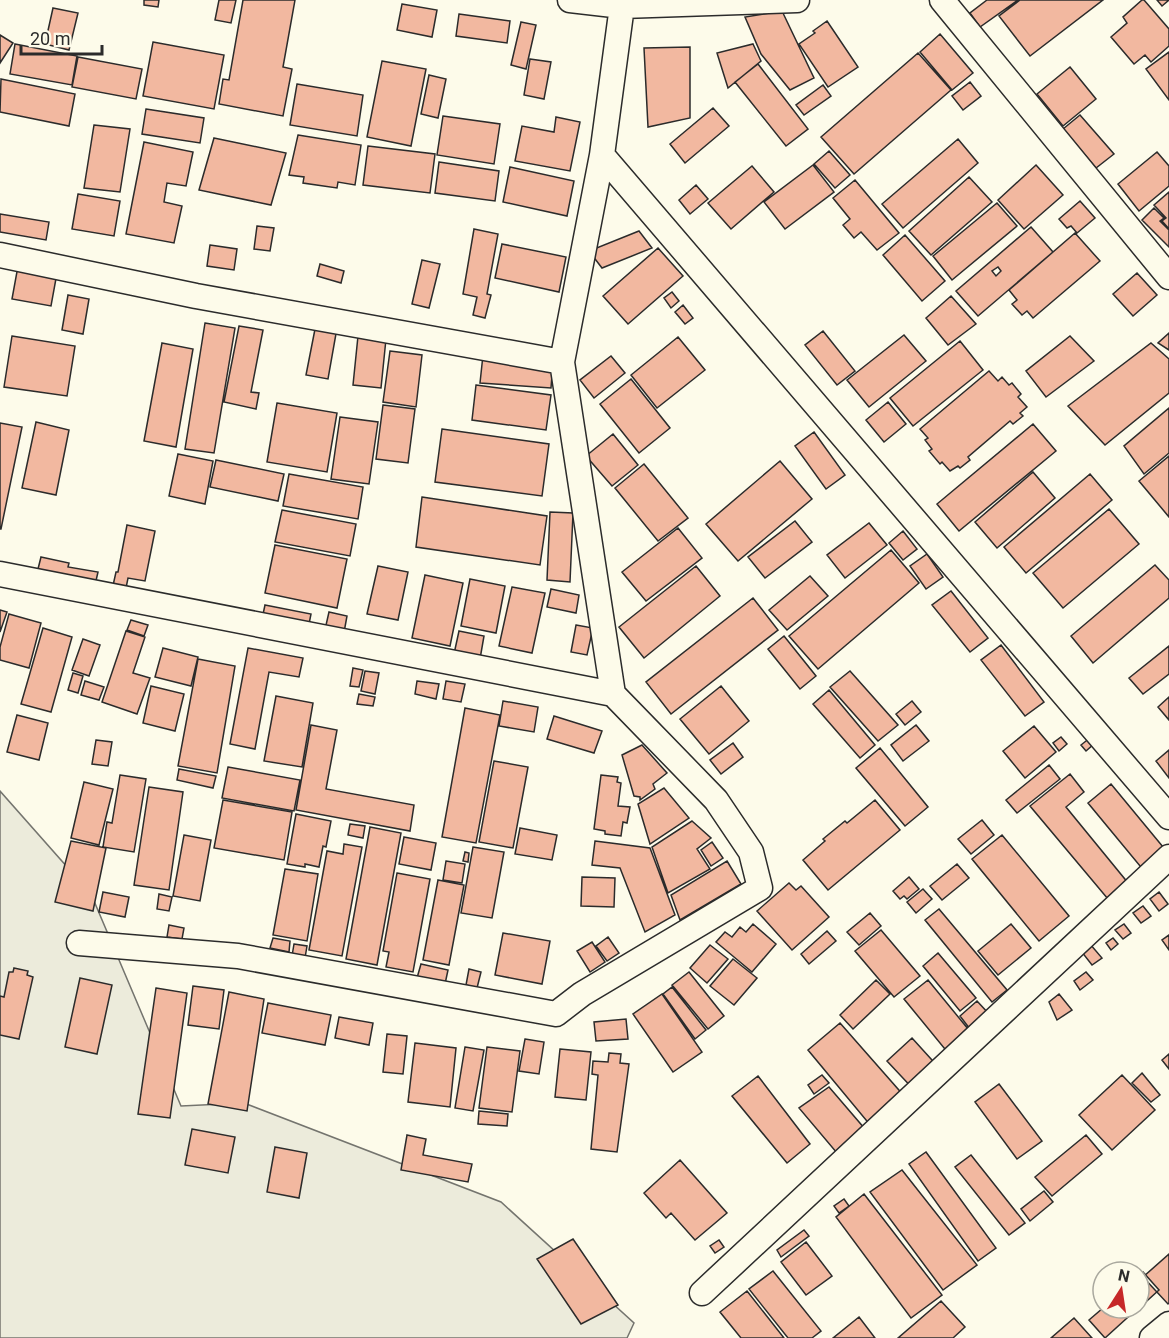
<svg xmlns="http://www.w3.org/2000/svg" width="1169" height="1338" font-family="Roboto,sans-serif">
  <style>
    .green { fill: #ecebdb; stroke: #74746e; stroke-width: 1.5 }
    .building { fill: #f2b8a0; stroke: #2b2b2b; stroke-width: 1.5; fill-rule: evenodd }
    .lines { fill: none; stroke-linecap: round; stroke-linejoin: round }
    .street-casing { stroke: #2b2b2b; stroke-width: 27 }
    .street { stroke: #fdfbea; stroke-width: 24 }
  </style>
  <rect width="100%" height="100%" fill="#fdfbea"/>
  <path class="green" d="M0 791 91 894 181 1106 244 1103 501 1202 634 1323 627 1338H0Z"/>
  <path class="building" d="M144 0H159L158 7 144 5Z
    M219 0H236L231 23 215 20Z
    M243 0H295L283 67 292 69 283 116 219 104 223 79 229 80Z
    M987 0H1018L980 27 970 13Z
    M1020 0H1103L1030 56 999 16Z
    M1142 0H1144L1169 29V46L1151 62 1145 55 1134 64 1111 37 1127 23 1123 17Z
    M1157 0H1169L1162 6Z
    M402 4 437 10 432 37 397 30Z
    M53 8 78 13 69 50 45 44Z
    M782 11 814 78 790 90 761 54 745 17Z
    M459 14 510 21 507 43 456 36Z
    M827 21 858 67 828 87 799 44 815 33 813 31Z
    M521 22 536 25 526 69 511 65Z
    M940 34 973 73 952 90 920 52Z
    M0 35 13 43 0 63Z
    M153 42 224 55 214 109 143 96Z
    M15 44 77 56 72 85 10 74Z
    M753 44 761 61 728 88 717 53Z
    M690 47V118L648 127 644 48Z
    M1169 52V100L1146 69Z
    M918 53 951 90 854 174 821 137Z
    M78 57 142 69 136 99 72 87Z
    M530 59 551 62 544 99 524 95Z
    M382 61 426 69 411 146 367 137Z
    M758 64 808 129 786 146 735 82Z
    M1070 67 1096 99 1063 126 1037 94Z
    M429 75 446 79 438 118 421 114Z
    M1 79 75 94 69 126 0 112Z
    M970 82 981 96 963 110 952 96Z
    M297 84 363 95 357 136 290 125Z
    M823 85 831 96 804 115 796 105Z
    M713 108 729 126 685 163 670 144Z
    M146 109 204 118 200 143 142 134Z
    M1080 115 1114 154 1096 168 1063 129Z
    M443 116 500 124 494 164 437 155Z
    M556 117 580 122 570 171 515 161 522 126 554 132Z
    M94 125 130 129 120 192 84 188Z
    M298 135 361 145 355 185 338 182 337 188 303 183 304 177 289 175Z
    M214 138 286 153 271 205 199 190Z
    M958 139 978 163 903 228 882 204Z
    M144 142 193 152 186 186 167 183 164 202 182 206 174 243 126 234Z
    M368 146 435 154 430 193 363 185Z
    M829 151 850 175 835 188 814 164Z
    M1157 152 1169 166V186L1139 211 1118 184Z
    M439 162 499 171 495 201 435 193Z
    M813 165 834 192 785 229 764 202Z
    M1036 165 1063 195 1024 229 998 200Z
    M752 166 774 192 731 229 708 203Z
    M510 167 574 181 567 216 503 202Z
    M969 177 992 202 931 255 909 231Z
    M855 180 899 233 877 250 861 232 854 238 843 225 850 219 833 198Z
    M696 185 708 199 690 214 679 200Z
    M1169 192V229L1162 221 1166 218 1154 205Z
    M78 194 120 201 114 236 72 229Z
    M1080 201 1095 218 1077 233 1071 226 1067 228 1059 219Z
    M997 203 1017 226 952 280 933 256Z
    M1154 208 1164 218 1160 221 1169 230V247L1142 220Z
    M0 214 49 222 46 240 0 232Z
    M257 226 274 228 270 251 254 249Z
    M1031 227 1053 252 978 316 956 291ZM998 267 1001 271 996 276 992 271Z
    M474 229 498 234 487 294 491 295 485 318 473 315 477 297 463 294Z
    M639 231 652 248 602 268 589 251Z
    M1075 233 1100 261 1033 318 1027 311 1022 315 1012 304 1017 300 1009 290Z
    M905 235 945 281 922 301 883 255Z
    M502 244 566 257 559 292 495 278Z
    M210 245 237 249 234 270 207 266Z
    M658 248 683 276 628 324 603 296Z
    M422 260 440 264 429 308 412 304Z
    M320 264 344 271 341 283 317 276Z
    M18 266 57 273 51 306 12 299Z
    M1137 273 1157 295 1133 316 1113 294Z
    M672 292 679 301 671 308 664 298Z
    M68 295 89 299 83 334 62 330Z
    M951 296 976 324 948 345 926 318Z
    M683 305 693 318 685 324 675 312Z
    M205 323 235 328 214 453 185 449Z
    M316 324 337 328 328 379 306 375Z
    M239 326 263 330 251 392 259 393 256 409 224 402Z
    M823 331 855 371 837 385 805 345Z
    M1169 333V350L1158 343Z
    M904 335 926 361 869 407 847 380Z
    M12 336 75 346 67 396 4 387Z
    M358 336 386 339 381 388 353 385Z
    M1070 336 1094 361 1046 397 1026 371Z
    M678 337 705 370 657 408 631 375Z
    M960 341 983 370 913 426 890 398Z
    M162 343 193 349 176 447 144 441Z
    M1151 343 1169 359V393L1105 445 1068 406Z
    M390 351 422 355 416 407 383 402Z
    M483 355 553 362 551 388 480 383Z
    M611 356 625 373 594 398 580 380Z
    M989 371 998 381 1002 377 1009 385 1012 383 1021 394 1018 397 1027 407 1020 413 1023 416 1013 424 1010 421 968 457 970 460 960 468 958 466 950 471 942 462 940 464 929 451 932 449 925 440 928 438 920 429Z
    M631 379 670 428 639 453 600 404Z
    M476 385 551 395 546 430 472 420Z
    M888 402 906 424 884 442 866 420Z
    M277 403 337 413 327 472 267 462Z
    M383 405 415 409 408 463 376 459Z
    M1169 408V453L1144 474 1124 446Z
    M340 417 378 422 369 484 331 479Z
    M36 422 69 430 56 495 22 488Z
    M0 423 22 427 1 529H0Z
    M1033 424 1056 451 959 531 937 504Z
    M442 429 549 444 542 496 435 482Z
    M814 432 845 475 826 489 795 446Z
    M613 434 638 465 612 486 586 456Z
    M178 454 213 461 205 504 169 496Z
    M1169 456V517L1139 481Z
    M216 460 284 474 278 501 210 487Z
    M780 461 812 499 738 561 706 524Z
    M644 464 688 518 658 541 615 488Z
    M1033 472 1055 498 997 548 975 522Z
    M289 474 363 487 358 519 283 506Z
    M1090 474 1112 500 1026 573 1004 547Z
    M422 497 547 516 540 565 416 547Z
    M1109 509 1139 544 1063 608 1033 573Z
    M282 510 356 524 350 556 275 542Z
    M550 512 573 513 570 582 547 580Z
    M795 521 812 542 765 578 748 557Z
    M869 523 887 545 845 578 827 555Z
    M127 525 155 531 145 581 128 578 125 593 112 590 116 572H118Z
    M678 528 702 558 646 601 622 572Z
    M903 531 917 549 903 560 889 543Z
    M275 545 347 559 337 608 265 593Z
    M891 550 919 583 818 669 789 636Z
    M927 554 943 577 926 589 910 566Z
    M41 557 69 563 68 567 98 572 95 585 37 573Z
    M1155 565 1169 580V598L1093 663 1071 636Z
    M378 566 408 572 398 620 367 614Z
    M696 566 720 596 644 658 619 627Z
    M425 575 463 583 450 646 412 638Z
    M810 576 828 596 787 630 769 610Z
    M470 579 505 586 496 633 461 626Z
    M512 587 545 593 532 653 499 646Z
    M551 589 579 595 576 613 547 607Z
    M951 591 988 638 970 652 932 605Z
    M753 598 778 630 671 714 646 682Z
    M265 605 311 614 308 629 262 619Z
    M0 610 7 612 0 632Z
    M329 612 347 616 343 638 324 634Z
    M9 614 41 623 29 668 0 660V647Z
    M131 620 148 625 144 636 127 630Z
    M576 625 593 628 587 655 571 652Z
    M43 628 72 637 51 712 21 704Z
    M126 631 145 637 133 673 150 678 137 714 102 702Z
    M459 631 484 636 480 659 454 654Z
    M784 636 816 676 800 689 768 649Z
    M83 639 100 645 89 676 72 670Z
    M1001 645 1044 702 1025 716 981 660Z
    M1169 646V674L1143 694 1129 678Z
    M163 648 198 657 191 686 155 677Z
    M248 648 303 658 299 677 269 672 255 749 230 744Z
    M198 659 235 666 217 773 178 766Z
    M353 668 363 670 359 687 350 686Z
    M365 671 379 673 375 694 361 691Z
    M850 671 898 725 878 741 830 687Z
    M73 673 83 676 78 693 68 690Z
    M85 681 104 687 99 700 81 695Z
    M417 681 439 684 436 699 415 694Z
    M446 681 465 684 461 702 443 699Z
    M151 686 184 694 175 731 143 723Z
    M721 686 749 721 709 754 680 719Z
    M829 690 875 745 860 758 813 704Z
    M359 694 375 697 373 706 357 704Z
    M276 696 313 703 302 767 264 761Z
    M1169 697V720L1158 707Z
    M503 701 538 707 534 732 499 726Z
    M912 701 921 712 905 725 896 714Z
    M465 708 500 715 476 843 442 837Z
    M17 715 48 723 39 760 7 752Z
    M554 716 602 731 594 753 547 739Z
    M311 725 337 730 326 789 414 805 410 831 296 810Z
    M916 725 929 741 903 761 891 745Z
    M1034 726 1056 752 1025 778 1003 751Z
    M1061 737 1067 744 1059 751 1053 743Z
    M1091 737 1095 743 1086 751 1081 745Z
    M96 740 112 742 108 766 92 764Z
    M733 743 743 757 721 774 710 760Z
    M642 745 667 773 653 784 655 789 640 800V797L634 796 622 755Z
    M880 748 928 807 905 826 856 768Z
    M1169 750V778L1156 761Z
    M494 761 528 767 513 848 479 842Z
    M1049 765 1060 779 1017 813 1006 800Z
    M228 767 300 780 294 811 222 798Z
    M179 769 216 776 213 788 177 780Z
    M1070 774 1084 792 1066 807 1133 889 1113 905 1030 806Z
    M120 775 146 779 134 852 103 847 107 822 112 823Z
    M601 775 618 777 617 782 621 783 618 806 630 807 627 823 623 822 621 836 605 834V831L594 829Z
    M84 782 113 789 99 845 71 838Z
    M1111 784 1168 853 1145 872 1088 803Z
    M149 787 183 792 169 890 134 885Z
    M664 788 689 818 650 844 638 804Z
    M223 800 292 812 284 860 214 848Z
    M875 800 900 830 828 890 803 860 825 841 823 839 845 821 847 823Z
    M296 814 331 821 326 847 323 846 319 867 305 864V867L287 864Z
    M982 820 994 835 971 854 958 839Z
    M692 821 711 838 697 849 710 869 668 893 652 847Z
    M350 824 365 826 363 838 348 835Z
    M370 827 401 833 377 965 346 959Z
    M520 828 557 835 552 860 515 854Z
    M184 835 211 840 200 901 173 896Z
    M1002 835 1069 916 1039 941 972 859Z
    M404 837 436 843 431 870 399 864Z
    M71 841 106 848 93 911 55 902Z
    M595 841 650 848 675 915 645 932 620 868 592 865Z
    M712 842 723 858 711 866 701 850Z
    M344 844 362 847 342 956 309 950 327 851 343 854Z
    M473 847 504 852 492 918 461 913Z
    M465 852 469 853 468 862 463 861Z
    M446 861 465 864 462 883 443 880Z
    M727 861 741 884 680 920 671 895Z
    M957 864 969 878 942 900 930 886Z
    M285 869 318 874 307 941 273 935Z
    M397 873 430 879 413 972 386 967 389 952 383 951Z
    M582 877 615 878 614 907 581 906Z
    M909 877 919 889 907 899 904 896 900 899 893 891Z
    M438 880 464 885 449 965 423 960Z
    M789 883 796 890 801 886 829 917 792 950 757 911Z
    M923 889 932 899 916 913 907 902Z
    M103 892 129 897 125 917 99 912Z
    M1159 892 1168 904 1159 911 1150 899Z
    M159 894 172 897 169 911 157 909Z
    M1143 906 1151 916 1141 923 1133 913Z
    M939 909 1007 990 992 1002 925 920Z
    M870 913 881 926 859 945 847 932Z
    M753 924 776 944 752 972 716 942 725 932 732 937 740 927 746 932Z
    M1011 924 1031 948 998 975 978 951Z
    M1124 924 1131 933 1123 939 1115 930Z
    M169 925 184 928 182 939 167 937Z
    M881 930 920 976 894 997 855 951Z
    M827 931 836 941 809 964 801 954Z
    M503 933 550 941 542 984 495 975Z
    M1169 935V950L1162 940Z
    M608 937 619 953 607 961 596 946Z
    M273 938 290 941 289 952 270 948Z
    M1113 938 1118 944 1111 950 1106 943Z
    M592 942 605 962 590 972 577 951Z
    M294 944 307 946 305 958 292 956Z
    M1090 944 1102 958 1092 965 1081 951Z
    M710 945 728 959 707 983 690 968Z
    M938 953 976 998 960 1011 923 966Z
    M733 959 757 978 734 1005 710 986Z
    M421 964 448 970 445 984 417 978Z
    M14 968 28 971 27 975 33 977 19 1039 0 1035V996L4 997 9 972H13Z
    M469 969 481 972 477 988 466 985Z
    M689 972 724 1016 708 1029 672 985Z
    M1086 972 1093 980 1080 990 1074 981Z
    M80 978 112 985 97 1054 65 1047Z
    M876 980 890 994 853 1029 840 1015Z
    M928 980 973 1035 949 1054 904 999Z
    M193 986 224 990 219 1029 188 1025Z
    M672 987 706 1030 695 1039 663 994Z
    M156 988 187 993 170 1118 138 1114Z
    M229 992 264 999 247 1111 208 1104Z
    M662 994 702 1052 673 1072 633 1014Z
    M1059 994 1072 1010 1057 1020 1049 1002Z
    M977 1001 989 1014 970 1029 960 1016Z
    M268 1003 331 1015 325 1045 262 1033Z
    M339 1017 373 1023 369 1045 335 1038Z
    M626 1019 628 1039 596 1041 594 1022Z
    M840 1023 905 1097 871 1126 808 1050Z
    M387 1034 407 1036 403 1074 383 1072Z
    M912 1038 941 1070 916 1092 887 1061Z
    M525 1039 544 1042 539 1074 519 1071Z
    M415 1043 456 1048 450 1107 408 1102Z
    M465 1047 484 1050 473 1111 455 1108Z
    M487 1047 520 1051 512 1112 479 1108Z
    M560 1049 591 1052 586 1100 555 1097Z
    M609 1053 621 1054 620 1063 629 1064 617 1152 591 1149 598 1075 592 1074 593 1061 608 1062Z
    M1169 1054V1069L1162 1060Z
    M1142 1073 1160 1095 1151 1102 1132 1083Z
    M822 1075 829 1083 814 1094 808 1085Z
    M1122 1075 1155 1110 1112 1150 1079 1115Z
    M758 1076 810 1144 787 1163 732 1096Z
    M999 1084 1042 1141 1017 1159 975 1102Z
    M829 1087 865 1129 837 1153 799 1108Z
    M479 1111 508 1114 507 1126 478 1124Z
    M192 1129 235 1137 228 1173 185 1165Z
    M407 1135 426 1139 423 1155 472 1164 468 1182 401 1170Z
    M1086 1135 1102 1154 1052 1196 1035 1177Z
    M275 1147 307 1153 299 1198 267 1192Z
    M926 1152 996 1248 978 1261 909 1164Z
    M971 1155 1025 1223 1009 1235 955 1167Z
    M680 1160 727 1213 695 1240 671 1213 666 1218 644 1193Z
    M902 1170 977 1265 943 1290 870 1192Z
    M1044 1191 1053 1202 1030 1221 1021 1209Z
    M864 1194 942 1295 911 1318 836 1217Z
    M844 1199 849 1206 839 1213 834 1206Z
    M804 1230 809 1236 781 1257 777 1250Z
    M573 1239 618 1305 581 1324 537 1259Z
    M719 1240 724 1247 715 1253 710 1246Z
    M806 1242 832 1276 806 1295 781 1262Z
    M1169 1254V1303L1168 1304 1143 1277Z
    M773 1271 821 1331 812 1338H788L749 1289Z
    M1143 1272 1159 1290 1139 1308V1275Z
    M747 1291 784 1338H741L720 1312Z
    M941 1301 965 1327 953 1338H898Z
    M1103 1308H1138L1105 1338 1089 1320Z
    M859 1317 875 1338H833Z
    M1074 1318 1092 1338H1051Z"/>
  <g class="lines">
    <defs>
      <path id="street" d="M570 0 622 6 797 0
        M942 0 1169 277
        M602 155 1169 817
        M0 255 196 296 562 362
        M0 574 613 694 716 800 751 852 760 888 582 994 556 1014 238 956 79 943
        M613 694 562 362 602 155 622 6
        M702 1293 1169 857
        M1152 1338 1169 1324"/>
    </defs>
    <use href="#street" class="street-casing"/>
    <use href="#street" class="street"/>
  </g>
  <g transform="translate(1121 1290) rotate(12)"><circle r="28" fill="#fdfbea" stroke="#a9a89e" stroke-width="1.5"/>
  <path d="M0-4.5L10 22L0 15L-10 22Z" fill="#c62828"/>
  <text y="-9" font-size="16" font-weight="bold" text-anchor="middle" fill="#2b2b2b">N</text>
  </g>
  <path d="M21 45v9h81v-9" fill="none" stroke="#2b2b2b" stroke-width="3"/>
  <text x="30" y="45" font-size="18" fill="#2b2b2b" stroke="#fdfbea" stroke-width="4.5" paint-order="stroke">20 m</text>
</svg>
